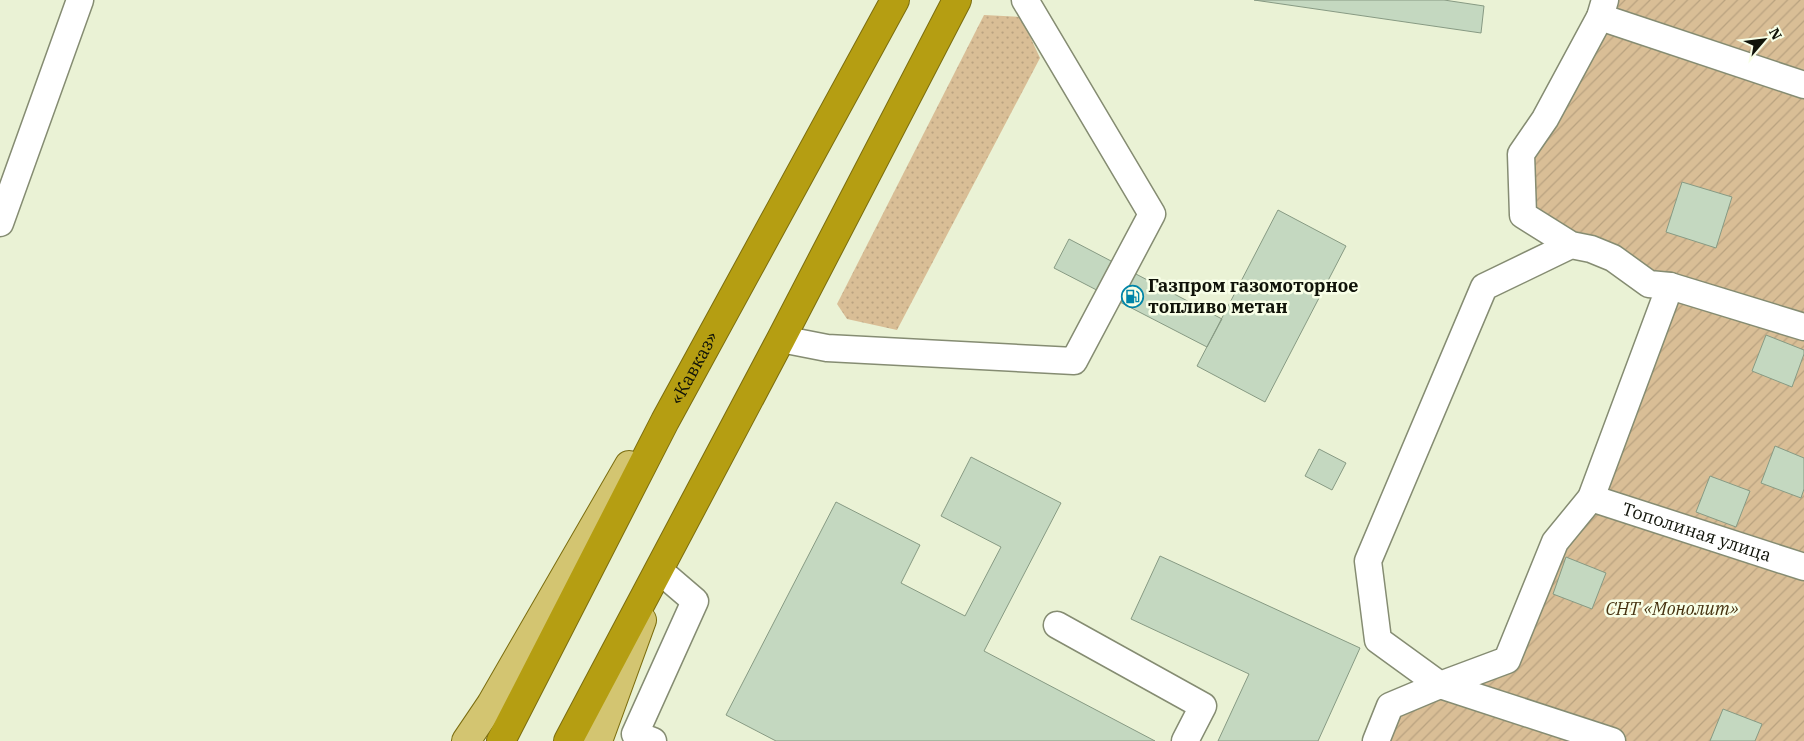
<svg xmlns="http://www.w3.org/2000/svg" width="1804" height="741" font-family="'IBM Plex Serif',serif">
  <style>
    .grass { fill: url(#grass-dots) }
    .garden { fill: url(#garden-furrows) }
    .building { fill: #c4d8c0; stroke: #879a83 }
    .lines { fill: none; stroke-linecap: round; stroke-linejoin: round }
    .minor-casing { stroke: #858c72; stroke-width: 29 }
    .major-casing { stroke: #7b6d0f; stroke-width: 30 }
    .highway-casing { stroke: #7b6d0f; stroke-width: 30 }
    .minor { stroke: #fff; stroke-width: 26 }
    .major { stroke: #d3c571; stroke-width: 28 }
    .highway { stroke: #b59e12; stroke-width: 28 }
    .labels { text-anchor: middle; stroke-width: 5; stroke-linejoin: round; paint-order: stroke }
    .poi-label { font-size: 18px; font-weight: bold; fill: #101309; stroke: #f8ffe7; text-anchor: start }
    .street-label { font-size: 18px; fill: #101309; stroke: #f8ffe7 }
    .park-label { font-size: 18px; font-style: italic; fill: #463210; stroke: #f8ffe7 }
  </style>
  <defs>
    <pattern id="grass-dots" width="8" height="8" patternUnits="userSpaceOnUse" patternTransform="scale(1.25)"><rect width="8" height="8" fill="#d9be96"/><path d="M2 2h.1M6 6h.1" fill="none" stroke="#b9a280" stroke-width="1.8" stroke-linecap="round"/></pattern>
    <pattern id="garden-furrows" width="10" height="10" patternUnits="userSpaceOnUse" patternTransform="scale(1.25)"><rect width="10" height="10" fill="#d9be96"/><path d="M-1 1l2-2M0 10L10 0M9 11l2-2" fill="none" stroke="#b9a280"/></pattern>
  </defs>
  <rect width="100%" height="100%" fill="#eaf2d5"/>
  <path class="grass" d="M984 15 1021 17 1040 58 897 330 847 319 837 304Z"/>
  <path class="garden" d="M1605 0H1804V741H1376L1390 706 1507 659 1591 498 1670 286 1523 215 1521 154Z"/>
  <path class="building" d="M1254 0H1444L1484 6 1481 33Z
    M1682 182 1732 197 1716 248 1666 232Z
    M1278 210 1346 246 1265 402 1197 366Z
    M1069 239 1222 319 1207 347 1054 268Z
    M1766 335 1804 350V354L1792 387 1752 371Z
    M1775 446 1804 458V489L1801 498 1761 483Z
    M1319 449 1346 463 1332 490 1305 476Z
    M971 457 1061 503 984 651 1155 741H776L726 715 836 502 920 545 901 583 965 616 1001 547 941 516Z
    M1710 476 1750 491 1736 527 1696 512Z
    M1160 556 1360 648 1318 741H1218L1249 674 1131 619Z
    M1566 557 1606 573 1592 609 1553 594Z
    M1723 709 1762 724 1755 741H1710Z"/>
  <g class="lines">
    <defs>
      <g id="minor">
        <path d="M1600 17 1804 85"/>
        <path d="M0 223 80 0"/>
        <path d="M1571 245 1484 287 1368 561 1378 640 1440 685 1507 660 1555 542 1591 498 1670 286 1649 284 1613 258 1591 249 1571 245 1523 215 1521 154 1545 119 1600 17 1605 0"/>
        <path d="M1670 286 1804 327"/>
        <path d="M781 339 827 348 1074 361 1152 214 1025 0"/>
        <path id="s1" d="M1591 498 1804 567"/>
        <path d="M1057 625 1203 706 1185 741"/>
        <path d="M653 741 635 734 695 601 660 571"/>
        <path d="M1376 741 1390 706 1440 685 1612 741"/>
      </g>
      <path id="major" d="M466 741 491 704 629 465
        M598 741 642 620"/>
      <g id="highway">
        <path id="s2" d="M501 741 665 421 895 0"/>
        <path d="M568 741 781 339 957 0"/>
      </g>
    </defs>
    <use href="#minor" class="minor-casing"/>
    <use href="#major" class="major-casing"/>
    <use href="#highway" class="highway-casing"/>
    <use href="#minor" class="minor"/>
    <use href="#major" class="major"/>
    <use href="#highway" class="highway"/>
  </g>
  <defs>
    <symbol id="fuel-ring" viewBox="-11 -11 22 22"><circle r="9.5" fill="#f8ffe7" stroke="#0085a8" stroke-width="1.5"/><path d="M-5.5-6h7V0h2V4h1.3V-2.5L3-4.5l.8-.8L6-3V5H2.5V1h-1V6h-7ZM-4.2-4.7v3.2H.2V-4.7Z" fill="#0085a8"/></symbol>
  </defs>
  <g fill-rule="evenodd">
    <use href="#fuel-ring" x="1120" y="284" width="25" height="25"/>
  </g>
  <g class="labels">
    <g class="poi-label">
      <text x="1148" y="292">Газпром газомоторное<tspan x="1148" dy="21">топливо метан</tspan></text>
    </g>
    <g class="street-label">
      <text dy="6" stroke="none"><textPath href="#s2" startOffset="420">«Кавказ»</textPath></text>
      <text dy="6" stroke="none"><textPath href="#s1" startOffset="111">Тополиная улица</textPath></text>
    </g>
    <g class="park-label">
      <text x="1672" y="615">СНТ «Монолит»</text>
    </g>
  </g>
  <g transform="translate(1764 40) rotate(62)" stroke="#f8ffe7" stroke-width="4" paint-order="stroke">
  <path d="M0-4L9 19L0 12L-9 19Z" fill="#101309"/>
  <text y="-8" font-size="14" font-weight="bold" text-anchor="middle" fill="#101309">N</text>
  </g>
</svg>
